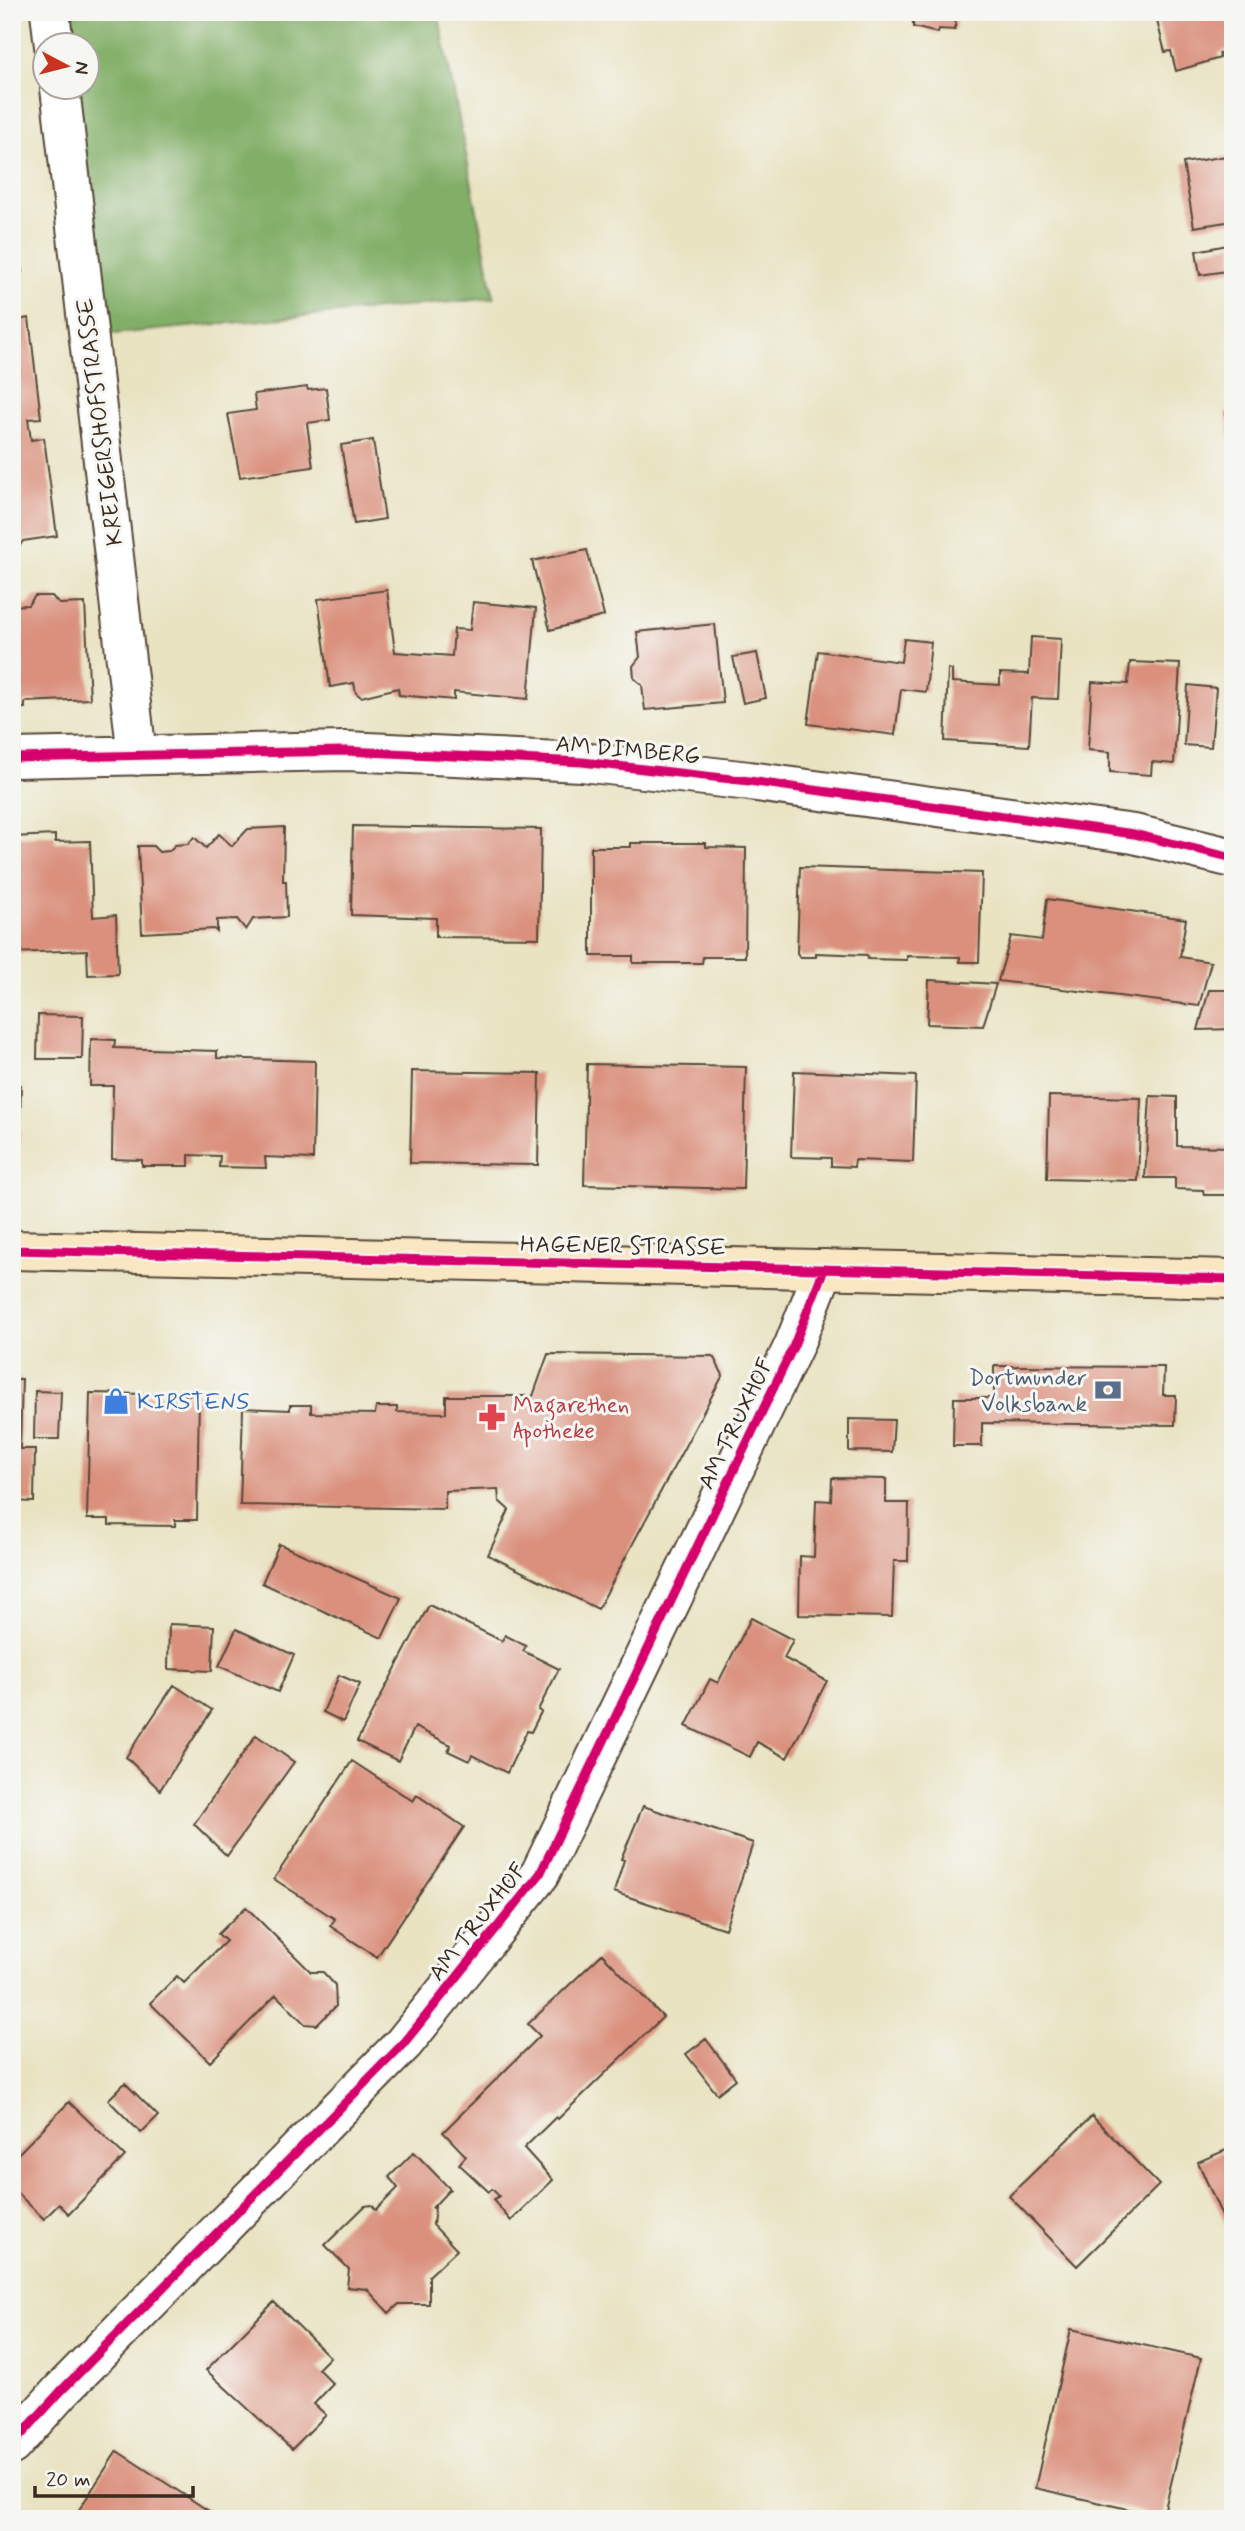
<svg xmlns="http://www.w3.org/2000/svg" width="1245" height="2531" font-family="Mynerve,sans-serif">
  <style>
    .forest { fill: #82af67; stroke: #5e6c42; stroke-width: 2 }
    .building { fill: #da907d }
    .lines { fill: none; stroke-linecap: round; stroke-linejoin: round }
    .minor-casing { stroke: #554637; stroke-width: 42 }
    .secondary-casing { stroke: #554637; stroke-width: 42 }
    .minor { stroke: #fff; stroke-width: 38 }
    .secondary { stroke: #f9e7c3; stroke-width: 38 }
    .cycleway-casing { stroke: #f6f6f2; stroke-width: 13 }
    .cycleway { stroke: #d6006c; stroke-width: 9 }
    .labels { text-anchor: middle; stroke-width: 6; stroke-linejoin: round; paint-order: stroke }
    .street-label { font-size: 23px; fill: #3b2a1e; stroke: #f6f6f2 }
    .service-label { font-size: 23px; fill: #4e5e75; stroke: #f6f6f2; text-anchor: end }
    .shop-label { font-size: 23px; fill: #366cbe; stroke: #f6f6f2; text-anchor: start }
    .health-label { font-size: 23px; fill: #be3a42; stroke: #f6f6f2; text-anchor: start }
  </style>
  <rect width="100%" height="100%" fill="#f6f6f2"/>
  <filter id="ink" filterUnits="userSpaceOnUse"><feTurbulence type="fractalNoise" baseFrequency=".0143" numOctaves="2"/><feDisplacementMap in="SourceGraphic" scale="14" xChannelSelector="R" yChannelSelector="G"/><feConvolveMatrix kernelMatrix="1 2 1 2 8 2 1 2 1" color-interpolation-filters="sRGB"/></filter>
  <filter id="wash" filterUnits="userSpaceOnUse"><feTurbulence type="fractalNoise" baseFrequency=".00686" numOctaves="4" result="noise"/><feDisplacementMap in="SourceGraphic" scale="28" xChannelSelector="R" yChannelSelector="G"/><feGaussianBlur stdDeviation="1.57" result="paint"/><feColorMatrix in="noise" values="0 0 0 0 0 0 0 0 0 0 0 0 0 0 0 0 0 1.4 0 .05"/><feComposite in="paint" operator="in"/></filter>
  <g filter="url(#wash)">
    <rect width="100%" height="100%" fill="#e9e3c2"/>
    <path class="forest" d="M63 12H438L494 298 104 335 72 88H88V46L67 45Z"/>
    <g id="blocks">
      <path class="building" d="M913 12H956L955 30 939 29 938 33 913 27Z
        M1187 12 1233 14V48L1219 53 1220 58 1176 71 1171 51 1165 52 1157 21Z
        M1233 155V221L1194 227 1183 163Z
        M17 234 22 272 12 274V235Z
        M1233 244V270L1200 275 1196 251Z
        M29 318 41 418 28 419 31 440 44 438 57 536 23 541 17 550H12V321Z
        M307 387 308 390 326 388 330 420 307 423 313 467 240 477 228 414 256 410 254 394Z
        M1233 410V438L1230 439 1226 412Z
        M373 440 385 519 354 524 341 445Z
        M587 550 604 616 550 630 532 561Z
        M387 590 395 652 452 656 454 629 470 630 473 602 536 608 528 699 454 692V700L399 695 398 688 361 697 356 693 354 683 330 687 318 599Z
        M35 596H52L59 604 85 603 90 699 25 702V708H12V606L28 605Z
        M715 624 723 703 645 710 642 685 634 678 633 666 640 657 637 632Z
        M1031 637 1061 639 1058 699 1032 698 1029 746 945 741 948 669 952 670V682L1000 685V673L1029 674Z
        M904 639 931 642 926 692 901 689 895 735 808 724 818 651 901 662Z
        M757 653 766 698 743 703 733 657Z
        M1130 662 1180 664 1174 764 1152 762 1151 775 1110 772V752L1088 750 1092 682 1128 684Z
        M1188 685 1216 688 1211 747 1184 745Z
        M353 826 541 829 539 938 436 937V918L351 915Z
        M284 827 283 881H286L287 917 253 919 246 930 237 919 217 920V932L214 929 142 933 138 846H153L159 852 169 851 175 845 188 844 194 837 206 848 219 834 232 846 248 829Z
        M55 835V842L90 841 93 917 116 915 118 974 88 975 87 950 14 953 12 837Z
        M631 843H706V847L746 848 745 957H703L702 963H633V956H591V847H631Z
        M800 867 982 873 979 962H960V957L907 956V960L868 959 867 955 816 953V957H800L797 953Z
        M1047 899 1186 919 1180 957 1211 962 1199 1006 998 981 1011 936 1042 940Z
        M929 980 996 984 983 1026 927 1024Z
        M1209 990H1233V1029L1198 1030Z
        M38 1015 83 1016 82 1059H37Z
        M91 1039 115 1040 114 1048 217 1051V1058L315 1061 313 1159 265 1157 266 1168 219 1167 220 1156 189 1155V1166H142V1160L112 1159 113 1086H90Z
        M587 1064 746 1067 743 1189 584 1185Z
        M412 1071 540 1073 538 1165 410 1163Z
        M794 1071 916 1076 913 1162 855 1160 854 1167 831 1166V1158L791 1157Z
        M12 1085H21L19 1165H12Z
        M1049 1096 1141 1098 1138 1181 1047 1179Z
        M1150 1096 1177 1097V1146L1233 1147V1195H1204L1203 1190 1175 1189V1178H1145Z
        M548 1354 713 1356 723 1375 598 1609 488 1555 509 1510 499 1501 498 1489 445 1491V1509L240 1505 243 1408 290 1410V1405H311V1413L375 1414 376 1407H397V1412L446 1413V1396H533Z
        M994 1366 1164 1367 1163 1395H1176L1175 1425 982 1423V1446H953L954 1398H994Z
        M12 1379H22L20 1449H35L34 1502 12 1501Z
        M35 1391 61 1392 59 1439H34Z
        M90 1393 199 1395 197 1520H175V1526L109 1525V1519H87Z
        M849 1419 894 1420 892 1452 849 1451Z
        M832 1478 886 1479V1503H909L908 1561H894L892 1617 799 1615 800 1556 814 1557 816 1500 831 1501Z
        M279 1544 401 1598 382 1638 262 1583Z
        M429 1605 502 1641 505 1635 526 1646 523 1651 559 1669 538 1710 541 1712 531 1732 527 1731 507 1773 472 1755 469 1761 448 1751 451 1745 415 1727 398 1761 357 1741Z
        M751 1618 793 1640 784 1658 827 1681 787 1758 757 1742 750 1757 686 1726 710 1679 718 1683Z
        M169 1624 214 1626 212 1671 168 1669Z
        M236 1629 294 1655 278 1692 219 1666Z
        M339 1675 360 1684 343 1722 323 1712Z
        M174 1685 212 1710 160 1790 126 1757Z
        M256 1735 294 1762 227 1856 194 1824Z
        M352 1761 413 1801 417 1795 464 1827 377 1957 330 1926 335 1919 274 1879Z
        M643 1806 753 1843 725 1929 614 1892 624 1860 621 1859Z
        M246 1907 311 1972H323L335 1985 336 2006 317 2025 305 2024 276 1995 210 2062 150 2003 177 1976 184 1983 226 1941 218 1934Z
        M602 1954 663 2017 558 2119 556 2117 524 2148 553 2180 511 2221 493 2200 499 2196 492 2189 489 2192 459 2164 466 2156 443 2132 540 2036 528 2024Z
        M706 2039 736 2079 717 2094 686 2054Z
        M125 2083 158 2116 141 2133 108 2100Z
        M69 2102 125 2156 69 2214 59 2204 44 2219 12 2188V2160Z
        M1092 2116 1159 2185 1077 2266 1009 2196Z
        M1233 2147V2241L1198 2162Z
        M414 2152 450 2189 432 2208 435 2207 433 2225 457 2250 429 2276V2304H399L389 2313 367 2289 347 2287 349 2269 325 2245 365 2206 372 2205 376 2210 398 2188 389 2177Z
        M274 2302 330 2357 318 2369 333 2384 314 2404 326 2415 292 2449 206 2370Z
        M1071 2329 1201 2358 1163 2517 1035 2488Z
        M117 2451 221 2519H73Z"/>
    </g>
  </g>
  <g filter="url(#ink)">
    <use href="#blocks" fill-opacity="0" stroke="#554637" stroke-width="2"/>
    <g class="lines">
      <defs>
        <path id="minor" d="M50 12 54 46
          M60 88 137 756
          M12 758 346 751 582 762 749 781 1134 834 1233 858
          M12 2445 61 2391 404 2043 540 1874 794 1345 824 1269"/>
        <path id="secondary" d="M12 1250 1233 1279"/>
      </defs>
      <use href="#minor" class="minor-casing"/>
      <use href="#secondary" class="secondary-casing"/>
      <use href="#minor" class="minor"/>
      <use href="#secondary" class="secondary"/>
      <defs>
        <path id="cycleway" d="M12 758 346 751 582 762 749 781 1134 834 1233 858
          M12 1250 1233 1279
          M12 2445 61 2391 404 2043 540 1874 794 1345 824 1269"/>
      </defs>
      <use href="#cycleway" class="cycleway-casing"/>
      <use href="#cycleway" class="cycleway"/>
    </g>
  </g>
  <defs>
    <symbol id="bank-bare" viewBox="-9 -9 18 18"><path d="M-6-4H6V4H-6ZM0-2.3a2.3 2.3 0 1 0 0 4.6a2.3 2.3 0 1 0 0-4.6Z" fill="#5c6f8a" stroke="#f6f6f2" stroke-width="2.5" paint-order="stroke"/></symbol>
    <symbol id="shop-bare" viewBox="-9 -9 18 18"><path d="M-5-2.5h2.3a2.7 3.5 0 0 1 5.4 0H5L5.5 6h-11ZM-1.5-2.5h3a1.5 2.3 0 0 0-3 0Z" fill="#3f7fe0" stroke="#f6f6f2" stroke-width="2.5" paint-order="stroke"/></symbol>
    <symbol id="pharmacy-bare" viewBox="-9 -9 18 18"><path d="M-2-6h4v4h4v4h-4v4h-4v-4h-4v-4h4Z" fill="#e0444e" stroke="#f6f6f2" stroke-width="2.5" paint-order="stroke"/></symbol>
  </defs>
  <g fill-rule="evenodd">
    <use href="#bank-bare" x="1089" y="1371" width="38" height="38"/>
    <use href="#shop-bare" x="97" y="1382" width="38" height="38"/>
    <use href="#pharmacy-bare" x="473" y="1398" width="38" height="38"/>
  </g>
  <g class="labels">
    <g class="street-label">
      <text transform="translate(99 422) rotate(-97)" y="8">KREIGERSHOFSTRASSE</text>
      <text transform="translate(628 749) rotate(5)" y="8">AM DIMBERG</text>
      <text transform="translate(623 1245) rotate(1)" y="8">HAGENER STRASSE</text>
      <text transform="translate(735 1423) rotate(-64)" y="8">AM TRUXHOF</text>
      <text transform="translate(477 1921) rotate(-52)" y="8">AM TRUXHOF</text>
    </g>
    <g class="service-label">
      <text x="1087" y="1385">Dortmunder<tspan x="1087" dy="26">Volksbank</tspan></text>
    </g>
    <g class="shop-label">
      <text x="137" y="1409">KIRSTENS</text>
    </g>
    <g class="health-label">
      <text x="513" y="1412">Magarethen<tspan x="513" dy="26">Apotheke</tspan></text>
    </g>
  </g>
  <rect width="1245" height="2531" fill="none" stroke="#f6f6f2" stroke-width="42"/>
  <g transform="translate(66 66) rotate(97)"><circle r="33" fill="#f6f6f2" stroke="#aba49d" stroke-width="2"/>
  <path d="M0-5L12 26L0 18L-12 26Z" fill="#c8321e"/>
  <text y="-10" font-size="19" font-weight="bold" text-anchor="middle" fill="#3b2a1e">N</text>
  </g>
  <path d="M35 2486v10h158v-10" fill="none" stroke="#3b2a1e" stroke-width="3.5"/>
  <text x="46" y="2486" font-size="21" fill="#3b2a1e" stroke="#f6f6f2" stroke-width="5" paint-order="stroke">20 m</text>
</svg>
